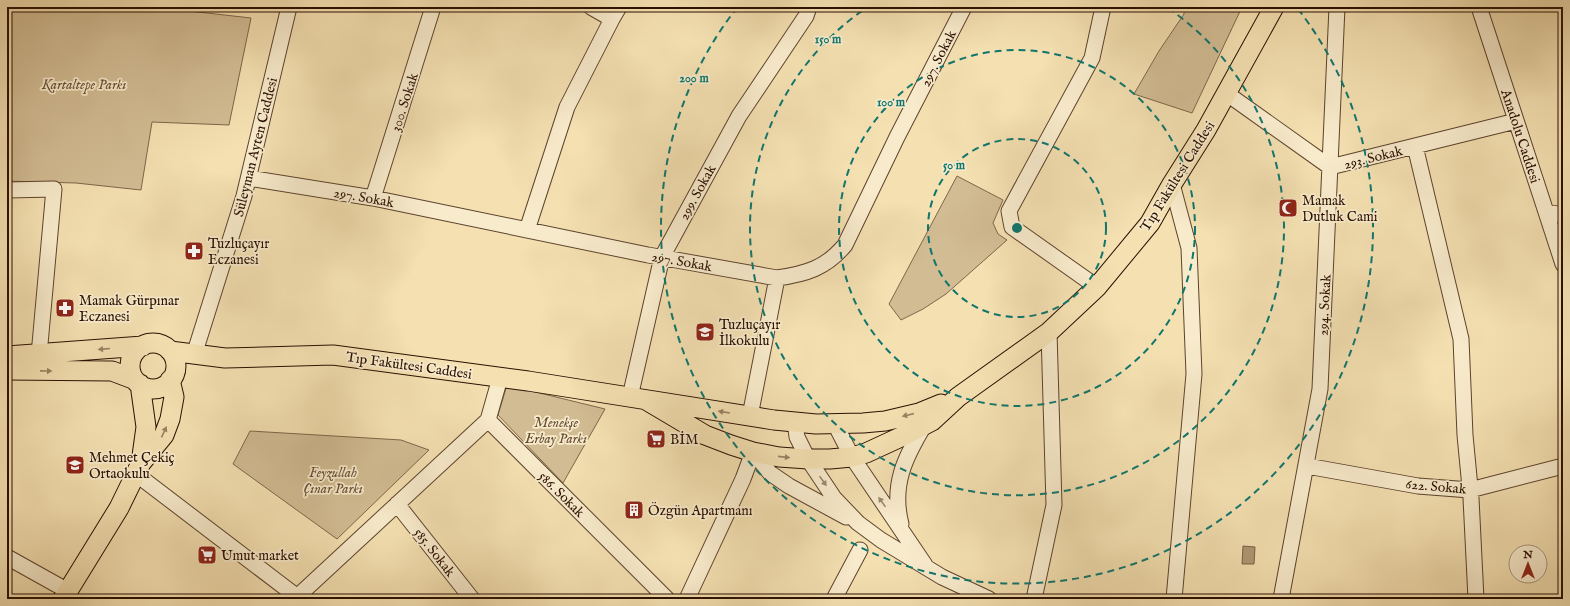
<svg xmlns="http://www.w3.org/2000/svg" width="1570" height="606" font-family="'IM FELL English',serif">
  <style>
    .green { fill: #d2bc93; stroke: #7e664a }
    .water { fill: #af9975; stroke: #7a6247 }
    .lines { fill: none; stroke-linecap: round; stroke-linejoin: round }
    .minor-casing { stroke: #5c432d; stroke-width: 17 }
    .major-casing { stroke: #2a0f01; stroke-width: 21 }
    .minor { stroke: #f8ebcc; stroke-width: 15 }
    .major { stroke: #f4e0b1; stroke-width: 19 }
    .oneway { fill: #998262 }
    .oneway2 { fill: #9b8871 }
    .ring { fill: none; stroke: #0f766e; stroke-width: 2; stroke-dasharray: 7 5 }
    .labels { text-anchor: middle; stroke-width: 3.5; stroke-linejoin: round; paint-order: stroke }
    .street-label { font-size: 14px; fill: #2a0f01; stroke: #f8ebcc }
    .park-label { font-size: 14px; font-style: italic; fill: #654c34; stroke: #f8ebcc }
    .poi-label { font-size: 14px; fill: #2a0f01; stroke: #f8ebcc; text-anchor: start }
    .centre { fill: #0f766e; stroke: #f8ebcc; stroke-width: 2 }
    .ring-label { font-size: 12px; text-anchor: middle; font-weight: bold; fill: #0f766e; stroke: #f8ebcc; stroke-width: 3.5; stroke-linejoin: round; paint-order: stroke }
  </style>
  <rect width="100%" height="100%" fill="#f4e0b1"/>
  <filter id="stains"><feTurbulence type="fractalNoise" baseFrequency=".005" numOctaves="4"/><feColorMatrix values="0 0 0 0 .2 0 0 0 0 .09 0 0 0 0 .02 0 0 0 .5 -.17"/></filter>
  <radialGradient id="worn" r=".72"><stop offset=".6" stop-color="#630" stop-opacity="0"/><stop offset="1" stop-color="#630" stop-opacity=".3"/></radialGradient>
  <path class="green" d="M7 7H154L251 18 229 125 152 122 141 190 76 183 7 181Z
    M1184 7H1242L1192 113 1134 94 1159 51 1184 14Z
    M957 176 1003 200 993 223 998 234 1007 240 946 294 923 309 901 320 889 304Z
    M507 385 605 409 563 483 498 415Z
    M250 431 401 440 429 450 337 539 233 464Z"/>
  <path class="water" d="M1243 546 1255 547 1254 564H1242Z"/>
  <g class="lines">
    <defs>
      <path id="minor" d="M591 7 612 19
        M1479 7 1563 264
        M1226 93 1330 167 1516 121
        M1415 146 1461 339 1465 435 1471 498 1476 599
        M249 178 373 198 648 255 777 278C806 274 826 268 845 245L897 137 964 7
        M1172 184 1189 248 1194 374 1174 599
        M7 190 54 189 39 355
        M373 198 433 7
        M1546 212 1563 215
        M527 230 567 107 612 19 619 7
        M1097 287 1012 227 1009 211 1092 58 1103 7
        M194 355 244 196 289 7
        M500 378 488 420 667 599
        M630 397 662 257 739 116 806 16 809 7
        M750 416 777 278
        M795 422 797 437 808 459 834 498 858 523 881 540 942 577 989 599
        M835 424 852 457 925 565
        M753 452 770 473 789 486 846 517
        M1307 466 1418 486 1470 490 1563 466
        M136 474 300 599
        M397 504 472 599
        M901 524C891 485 905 457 925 424
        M7 557 68 591
        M297 597 488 420
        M687 599 743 479 753 452
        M834 599 860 550
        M1034 599 1054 505 1049 332
        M1281 599 1320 389 1337 7"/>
      <path id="major" d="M130 366a23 23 0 1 1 46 0a23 23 0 1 1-46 0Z
        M170 351 225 358 333 355 528 381 774 420 816 424 863 423 885 421 919 413 941 404
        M7 356 143 346
        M7 370 112 371 133 379
        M140 384 146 427 141 463
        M646 400 705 435 731 445 753 452 779 457 808 459H830L852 457 866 453 905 435 932 421 958 397 1049 332 1097 287 1150 223 1172 184 1206 130 1274 7
        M63 599 119 508 141 463 164 435 170 419 174 397 170 380"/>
    </defs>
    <use href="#minor" class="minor-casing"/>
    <use href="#major" class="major-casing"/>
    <use href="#minor" class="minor"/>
    <use href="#major" class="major"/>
  </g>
  <defs><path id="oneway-solid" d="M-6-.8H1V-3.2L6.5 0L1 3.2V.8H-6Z"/></defs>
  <g class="oneway">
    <use href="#oneway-solid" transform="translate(104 349) rotate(175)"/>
    <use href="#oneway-solid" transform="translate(46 371) rotate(1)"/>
    <use href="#oneway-solid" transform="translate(724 412) rotate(-171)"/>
    <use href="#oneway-solid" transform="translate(908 415) rotate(167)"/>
    <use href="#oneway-solid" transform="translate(164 432) rotate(-65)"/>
    <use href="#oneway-solid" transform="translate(784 457) rotate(6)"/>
  </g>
  <g class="oneway2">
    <use href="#oneway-solid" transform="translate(823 481) rotate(55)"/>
    <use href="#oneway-solid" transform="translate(882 502) rotate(-125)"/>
  </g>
  <g class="ring">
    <circle cx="1017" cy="228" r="89"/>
    <circle cx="1017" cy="228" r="178"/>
    <path d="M1168 8A267 267 0 1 1 866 8"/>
    <path d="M1298 9A356 356 0 1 1 736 9"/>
  </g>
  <defs>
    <symbol id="mosque-square" viewBox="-11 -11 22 22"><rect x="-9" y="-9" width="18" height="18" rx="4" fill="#8f2418" stroke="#f8ebcc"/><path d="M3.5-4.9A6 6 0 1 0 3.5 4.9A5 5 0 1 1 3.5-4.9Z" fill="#fff"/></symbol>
    <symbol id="pharmacy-square" viewBox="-11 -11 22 22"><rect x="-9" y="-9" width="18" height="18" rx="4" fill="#8f2418" stroke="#f8ebcc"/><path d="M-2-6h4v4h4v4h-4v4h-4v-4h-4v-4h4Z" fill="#fff"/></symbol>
    <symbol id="school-square" viewBox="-11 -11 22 22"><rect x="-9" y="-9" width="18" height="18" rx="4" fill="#8f2418" stroke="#f8ebcc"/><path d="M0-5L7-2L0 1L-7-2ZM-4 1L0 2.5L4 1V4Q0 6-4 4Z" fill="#fff"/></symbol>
    <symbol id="supermarket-square" viewBox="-11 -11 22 22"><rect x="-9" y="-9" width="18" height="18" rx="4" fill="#8f2418" stroke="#f8ebcc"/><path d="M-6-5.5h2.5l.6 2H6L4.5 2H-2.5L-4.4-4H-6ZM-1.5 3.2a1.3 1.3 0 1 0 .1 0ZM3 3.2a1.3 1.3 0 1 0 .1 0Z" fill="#fff"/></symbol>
    <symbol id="building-square" viewBox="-11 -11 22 22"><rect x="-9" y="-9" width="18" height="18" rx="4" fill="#8f2418" stroke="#f8ebcc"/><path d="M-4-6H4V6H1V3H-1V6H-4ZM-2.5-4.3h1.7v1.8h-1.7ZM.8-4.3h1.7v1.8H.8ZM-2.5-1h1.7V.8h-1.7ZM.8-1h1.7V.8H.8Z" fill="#fff"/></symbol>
  </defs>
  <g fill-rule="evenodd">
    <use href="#mosque-square" x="1277" y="197" width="22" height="22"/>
    <use href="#pharmacy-square" x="183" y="240" width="22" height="22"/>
    <use href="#pharmacy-square" x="54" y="297" width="22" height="22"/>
    <use href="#school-square" x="694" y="321" width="22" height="22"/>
    <use href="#supermarket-square" x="645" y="428" width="22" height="22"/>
    <use href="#school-square" x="64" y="454" width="22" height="22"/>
    <use href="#building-square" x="623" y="499" width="22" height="22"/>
    <use href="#supermarket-square" x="196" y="544" width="22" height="22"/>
  </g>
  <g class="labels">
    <g class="street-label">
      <text transform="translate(938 58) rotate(-63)" y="5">297. Sokak</text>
      <text transform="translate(404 102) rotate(-72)" y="5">300. Sokak</text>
      <text transform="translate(1521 136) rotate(72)" y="5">Anadolu Caddesi</text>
      <text transform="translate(255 147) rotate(-76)" y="5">Süleyman Ayten Caddesi</text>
      <text transform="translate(1373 157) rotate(-14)" y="5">293. Sokak</text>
      <text transform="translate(1177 176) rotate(-58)" y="5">Tıp Fakültesi Caddesi</text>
      <text transform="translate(697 192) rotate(-61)" y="5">299. Sokak</text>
      <text transform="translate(364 197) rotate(10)" y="5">297. Sokak</text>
      <text transform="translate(682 261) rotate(10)" y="5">297. Sokak</text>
      <text transform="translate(1324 305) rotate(-87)" y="5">294. Sokak</text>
      <text transform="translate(409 365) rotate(8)" y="5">Tıp Fakültesi Caddesi</text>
      <text transform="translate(1436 486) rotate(5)" y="5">622. Sokak</text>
      <text transform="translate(562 494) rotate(45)" y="5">586. Sokak</text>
      <text transform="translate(435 552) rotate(52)" y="5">585. Sokak</text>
    </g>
    <g class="park-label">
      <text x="84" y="89">Kartaltepe Parkı</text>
      <text x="556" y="427">Menekşe<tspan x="556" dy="16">Erbay Parkı</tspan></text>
      <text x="333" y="477">Feyzullah<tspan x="333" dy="16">Çınar Parkı</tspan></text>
    </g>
    <g class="poi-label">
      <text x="1302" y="205">Mamak<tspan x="1302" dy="16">Dutluk Cami</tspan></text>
      <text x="208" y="248">Tuzluçayır<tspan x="208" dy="16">Eczanesi</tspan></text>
      <text x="79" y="305">Mamak Gürpınar<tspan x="79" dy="16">Eczanesi</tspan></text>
      <text x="719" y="329">Tuzluçayır<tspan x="719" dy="16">İlkokulu</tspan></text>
      <text x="670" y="444">BİM</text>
      <text x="89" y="462">Mehmet Çekiç<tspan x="89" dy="16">Ortaokulu</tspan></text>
      <text x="648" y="515">Özgün Apartmanı</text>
      <text x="221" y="560">Umut market</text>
    </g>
  </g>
  <circle cx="1017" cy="228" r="6" class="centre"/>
  <g class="ring-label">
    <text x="828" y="43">150 m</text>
    <text x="694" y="82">200 m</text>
    <text x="891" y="106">100 m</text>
    <text x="954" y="169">50 m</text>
  </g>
  <rect width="1570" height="606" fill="none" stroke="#f4e0b1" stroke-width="24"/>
  <rect x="8" y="8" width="1554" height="590" fill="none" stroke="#2a0f01" stroke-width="2"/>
  <rect x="12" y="12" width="1546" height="582" fill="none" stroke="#2a0f01"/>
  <g transform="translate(1528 564)"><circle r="19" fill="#f8ebcc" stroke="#a6937b"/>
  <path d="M0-3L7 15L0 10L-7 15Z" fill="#8f2418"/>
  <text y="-6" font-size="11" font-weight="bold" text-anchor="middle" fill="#2a0f01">N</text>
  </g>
  <rect width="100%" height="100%" filter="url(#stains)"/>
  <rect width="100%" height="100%" fill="url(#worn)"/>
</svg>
